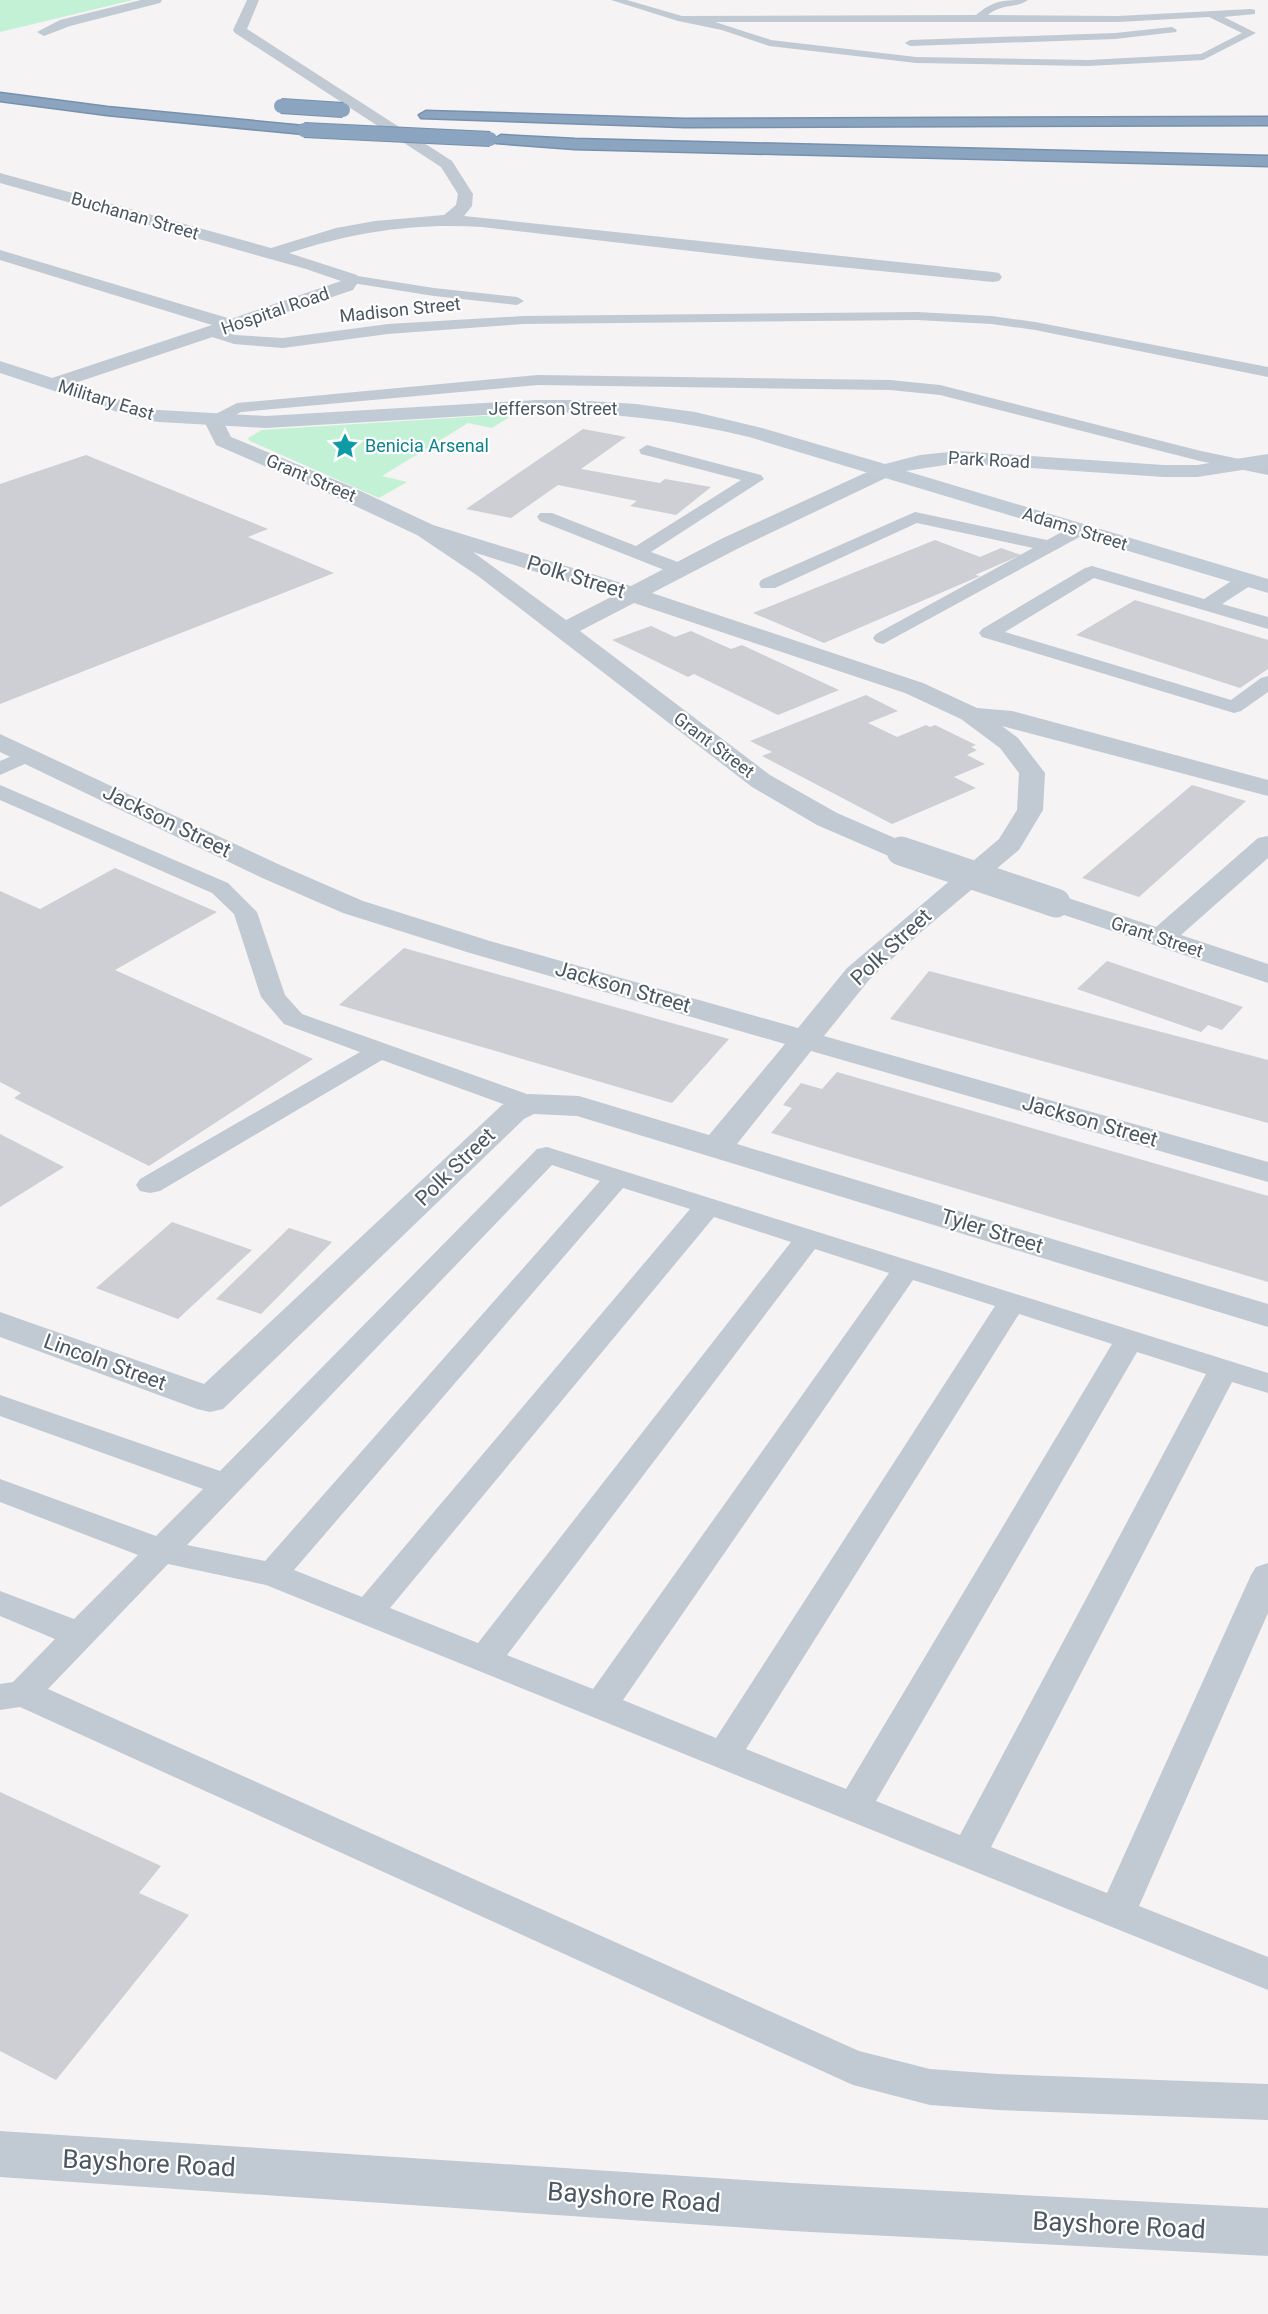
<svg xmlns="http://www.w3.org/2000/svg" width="1268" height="2314" font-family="Roboto,sans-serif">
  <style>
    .green { fill: #c3f1d5 }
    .building { fill: #cdcfd5 }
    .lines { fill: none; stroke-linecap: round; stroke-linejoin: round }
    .highway-casing { stroke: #7690ad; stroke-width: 3 }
    .lane { fill: #c1cad2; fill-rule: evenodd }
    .street { fill: #c1cad2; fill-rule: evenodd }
    .secondary { fill: #c1cbd6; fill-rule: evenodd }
    .highway { fill: #8ba5c1; fill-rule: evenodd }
    .highway-bridge-casing { stroke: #7690ad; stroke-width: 16; stroke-linecap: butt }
    .street-bridge { stroke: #c1cad2; stroke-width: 29 }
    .highway-bridge { stroke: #8ba5c1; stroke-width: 14 }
    .labels { text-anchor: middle; stroke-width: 4.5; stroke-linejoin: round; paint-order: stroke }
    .far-street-label { font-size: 18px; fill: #4a5661; stroke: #fff }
    .far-culture-label { font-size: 18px; fill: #0d838f; stroke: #fff; text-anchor: start }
    .street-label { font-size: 21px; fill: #4a5661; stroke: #fff }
    .near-street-label { font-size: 26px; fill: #4a5661; stroke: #fff }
  </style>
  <rect width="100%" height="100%" fill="#f5f3f3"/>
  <path class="green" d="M0 0H133L0 32Z
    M514 414 492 428 468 423 382 476 407 482 379 498 250 441 248 438 262 430Z"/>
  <path class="building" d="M583 429 626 437 581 469 660 483 665 479 711 487 676 515 630 506 637 501 558 485 511 518 466 509Z
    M86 455 268 529 248 537 334 573 0 704V484Z
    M935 540 980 557 1001 548 1021 555 975 575 980 576 824 643 753 613Z
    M1135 600 1268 640V669L1240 688 1076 635Z
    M651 626 675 637 691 631 731 649 742 645 839 690 778 715 694 674 688 677 612 640Z
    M866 695 898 711 868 723 897 737 926 725 930 727 935 725 976 745 971 747 977 750 967 755 985 764 954 777 976 788 892 824 762 756 772 752 750 741Z
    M1192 785 1246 801 1139 897 1082 878Z
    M115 868 217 912 115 970 313 1059 149 1166 14 1098 21 1093 0 1082V891L40 909Z
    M404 948 729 1039 672 1103 339 1005Z
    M1107 961 1243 1007 1222 1030 1208 1025 1201 1032 1077 989Z
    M929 971 1268 1060V1123L890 1019Z
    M837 1072 1268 1196V1282L771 1133 792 1108 783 1105 801 1083 822 1089Z
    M0 1134 64 1167 0 1207Z
    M172 1222 252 1250 178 1319 96 1288Z
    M289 1228 332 1242 261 1314 216 1299Z
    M0 1792 161 1866 139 1893 189 1915 56 2080 0 2051Z"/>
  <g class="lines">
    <defs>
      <path id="highway" d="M0 93 107 107 304 126 311 130 304 134 107 115 0 101Z
        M426 111 685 119 1268 117V125L685 127 421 118 419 115Z
        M501 135 575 139 1268 156V166L575 149 496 143 493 140Z"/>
    </defs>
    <use href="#highway" class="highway-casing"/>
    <path class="lane" d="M611 0H627L682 16 976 15C994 0 1004 0 1028 0 1015 9 1002 3 988 15L1118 16 1251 9 1255 10V14L1224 17 1256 33 1203 60 1088 66 916 63 769 46 722 30 678 21ZM1209 17 1242 33 1201 54 1088 60 916 57 771 40 715 22H1118Z
      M1172 27 1177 30 1176 32 1115 39 910 46 905 43 910 40 1115 33Z
      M351 275 434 288 517 297 524 301 517 305 434 296 346 282 344 279 346 276Z
      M917 312 992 316 1035 322 1268 367V377L1035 330 992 324 917 320 523 324 388 334 283 348 234 344 206 335 203 332 211 327 235 335 283 338 388 324 523 316Z
      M538 375 890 380 940 385 1201 451 1268 465V475L1200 461 940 395 890 390 538 385 241 412 214 426 206 421 208 418 237 403Z
      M647 445 761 475 764 479 651 552 686 565 688 569 686 573H672L540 521 537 517 540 513H552L636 546 741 480 641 454 639 450Z
      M915 512 1047 540 1073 526H1085L1088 530 1085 534 883 644 876 642 873 638 876 634 1033 548 917 523 775 588H761L759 584 761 580Z
      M1092 566 1204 599 1239 576H1253L1255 580 1253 584 1222 604 1268 617V629L1094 578 1005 632 1231 700 1261 678 1268 676V692L1241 711 1234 713 982 637 979 633 982 629 1085 568Z
      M29 749 36 751 40 755 36 759 0 775V761Z
      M0 785 228 883 257 912 285 995 302 1014 538 1098 542 1104 538 1110 529 1112 520 1110 382 1060 160 1191 150 1193 140 1191 136 1185 140 1179 360 1052 284 1024 261 997 234 914 212 893 0 800Z
      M547 1147 1268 1373V1393L1232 1382 991 1847 1107 1893 1251 1575 1256 1567 1268 1563V1613L1139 1906 1268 1957V1990L266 1585 168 1564 48 1689 859 2051 930 2069 998 2074 1268 2084V2120L998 2110 930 2105 853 2085 20 1707 0 1710V1684L13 1682 55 1639 0 1616V1591L74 1619 138 1555 0 1502V1479L156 1536 203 1489 0 1416V1395L220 1471 537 1149ZM552 1165 600 1181 265 1561 187 1545ZM623 1188 690 1209 362 1597 294 1570ZM714 1217 791 1242 478 1643 390 1608ZM815 1249 889 1273 593 1689 507 1655ZM913 1280 995 1306 716 1738 623 1700ZM1019 1314 1112 1344 846 1789 746 1749ZM1137 1352 1206 1374 960 1835 876 1801Z"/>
    <path class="street" d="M141 0H162L160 3 70 26 44 36 37 32 60 20Z
      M247 0H259L247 29 452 161 473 194 472 206 464 216 993 272 999 273 1002 277 999 281 993 282 778 261 482 227C412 223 356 232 289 253L357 275 360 279 353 290 60 388H46L43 384 46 380 212 325 0 260V250L231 319 341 281 306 269 0 183V173L271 248 336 228 375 221 444 215 456 205 458 194 441 167 235 33 233 30Z
      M214 415 221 417 231 437 350 486 433 525 631 586 723 538 876 468 883 466 890 468 893 472 890 476 739 548 652 593 923 683 977 708 1012 711 1268 780V796L1002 726 1018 738 1045 773 1043 810 1019 850 921 932 869 980 824 1036 1268 1162V1182L811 1051 737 1144 1268 1304V1327L577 1116 534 1114 524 1119 223 1409 210 1412 197 1409 0 1337V1312L204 1384 502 1105 529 1094 579 1096 709 1135 785 1044 470 953 343 913 260 877 0 752V734L280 865 363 901 490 941 798 1028 847 968 999 839 1017 810 1019 773 1000 748 961 719 905 693 634 603 580 631 770 775 837 813 911 845 915 851 911 857 901 859 891 857 817 825 752 787 478 576 417 535 334 496 216 445 204 421 207 417ZM473 552 613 596 566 620Z
      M1268 836V858L1181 935 1268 964V983L1046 909 1042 903 1046 897 1056 894 1156 927 1258 838Z
      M0 2131 792 2183 1268 2208V2256L792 2231 0 2177Z"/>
    <path class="secondary" d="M0 361 148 409 159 410 266 416 537 400H573L636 404 695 412 762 428 885 464 920 455 958 451 1164 465H1197L1268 454V466L1197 477H1164L958 463 906 471 1268 579V593L749 437C679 420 609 412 537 412L266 428 159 422 139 419 0 373Z"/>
    <use href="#highway" class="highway"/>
    <defs>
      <path id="highway-bridge" d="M281 106 343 110
        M304 130 490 139"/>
    </defs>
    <use href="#highway-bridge" class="highway-bridge-casing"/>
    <path class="street-bridge" d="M901 851 1056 903"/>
    <use href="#highway-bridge" class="highway-bridge"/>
  </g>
  <defs>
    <symbol id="sight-bare" viewBox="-9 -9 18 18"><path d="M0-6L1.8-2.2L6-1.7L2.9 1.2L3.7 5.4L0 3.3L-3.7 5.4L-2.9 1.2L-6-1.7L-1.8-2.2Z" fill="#0f9aa8" stroke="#fff" stroke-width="2.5" paint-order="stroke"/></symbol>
  </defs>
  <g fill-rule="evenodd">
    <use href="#sight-bare" x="326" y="427" width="38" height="38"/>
  </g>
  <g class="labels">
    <g class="far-street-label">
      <text transform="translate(135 216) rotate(16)" y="6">Buchanan Street</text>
      <text transform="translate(400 310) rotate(-6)" y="6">Madison Street</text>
      <text transform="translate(275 311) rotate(-19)" y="6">Hospital Road</text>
      <text transform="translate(106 400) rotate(17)" y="6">Military East</text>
      <text x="553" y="415">Jefferson Street</text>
      <text transform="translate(989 460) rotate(3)" y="6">Park Road</text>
      <text transform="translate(311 478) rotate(23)" y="6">Grant Street</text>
      <text transform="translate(1075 529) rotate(17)" y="6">Adams Street</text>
      <text transform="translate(714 745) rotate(37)" y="6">Grant Street</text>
      <text transform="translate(1157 937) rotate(18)" y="6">Grant Street</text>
    </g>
    <g class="far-culture-label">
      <text x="365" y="452">Benicia Arsenal</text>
    </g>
    <g class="street-label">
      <text transform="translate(576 577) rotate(17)" y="7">Polk Street</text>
      <text transform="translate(167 821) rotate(26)" y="7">Jackson Street</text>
      <text transform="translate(891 947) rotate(-43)" y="7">Polk Street</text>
      <text transform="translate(623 987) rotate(16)" y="7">Jackson Street</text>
      <text transform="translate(1090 1121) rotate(16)" y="7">Jackson Street</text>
      <text transform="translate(455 1167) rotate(-44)" y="7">Polk Street</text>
      <text transform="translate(992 1231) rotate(17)" y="7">Tyler Street</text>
      <text transform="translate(105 1362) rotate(20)" y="7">Lincoln Street</text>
    </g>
    <g class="near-street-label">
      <text transform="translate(149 2163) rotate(3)" y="9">Bayshore Road</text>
      <text transform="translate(634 2197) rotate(4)" y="9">Bayshore Road</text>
      <text transform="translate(1119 2225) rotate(3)" y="9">Bayshore Road</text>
    </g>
  </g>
</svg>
